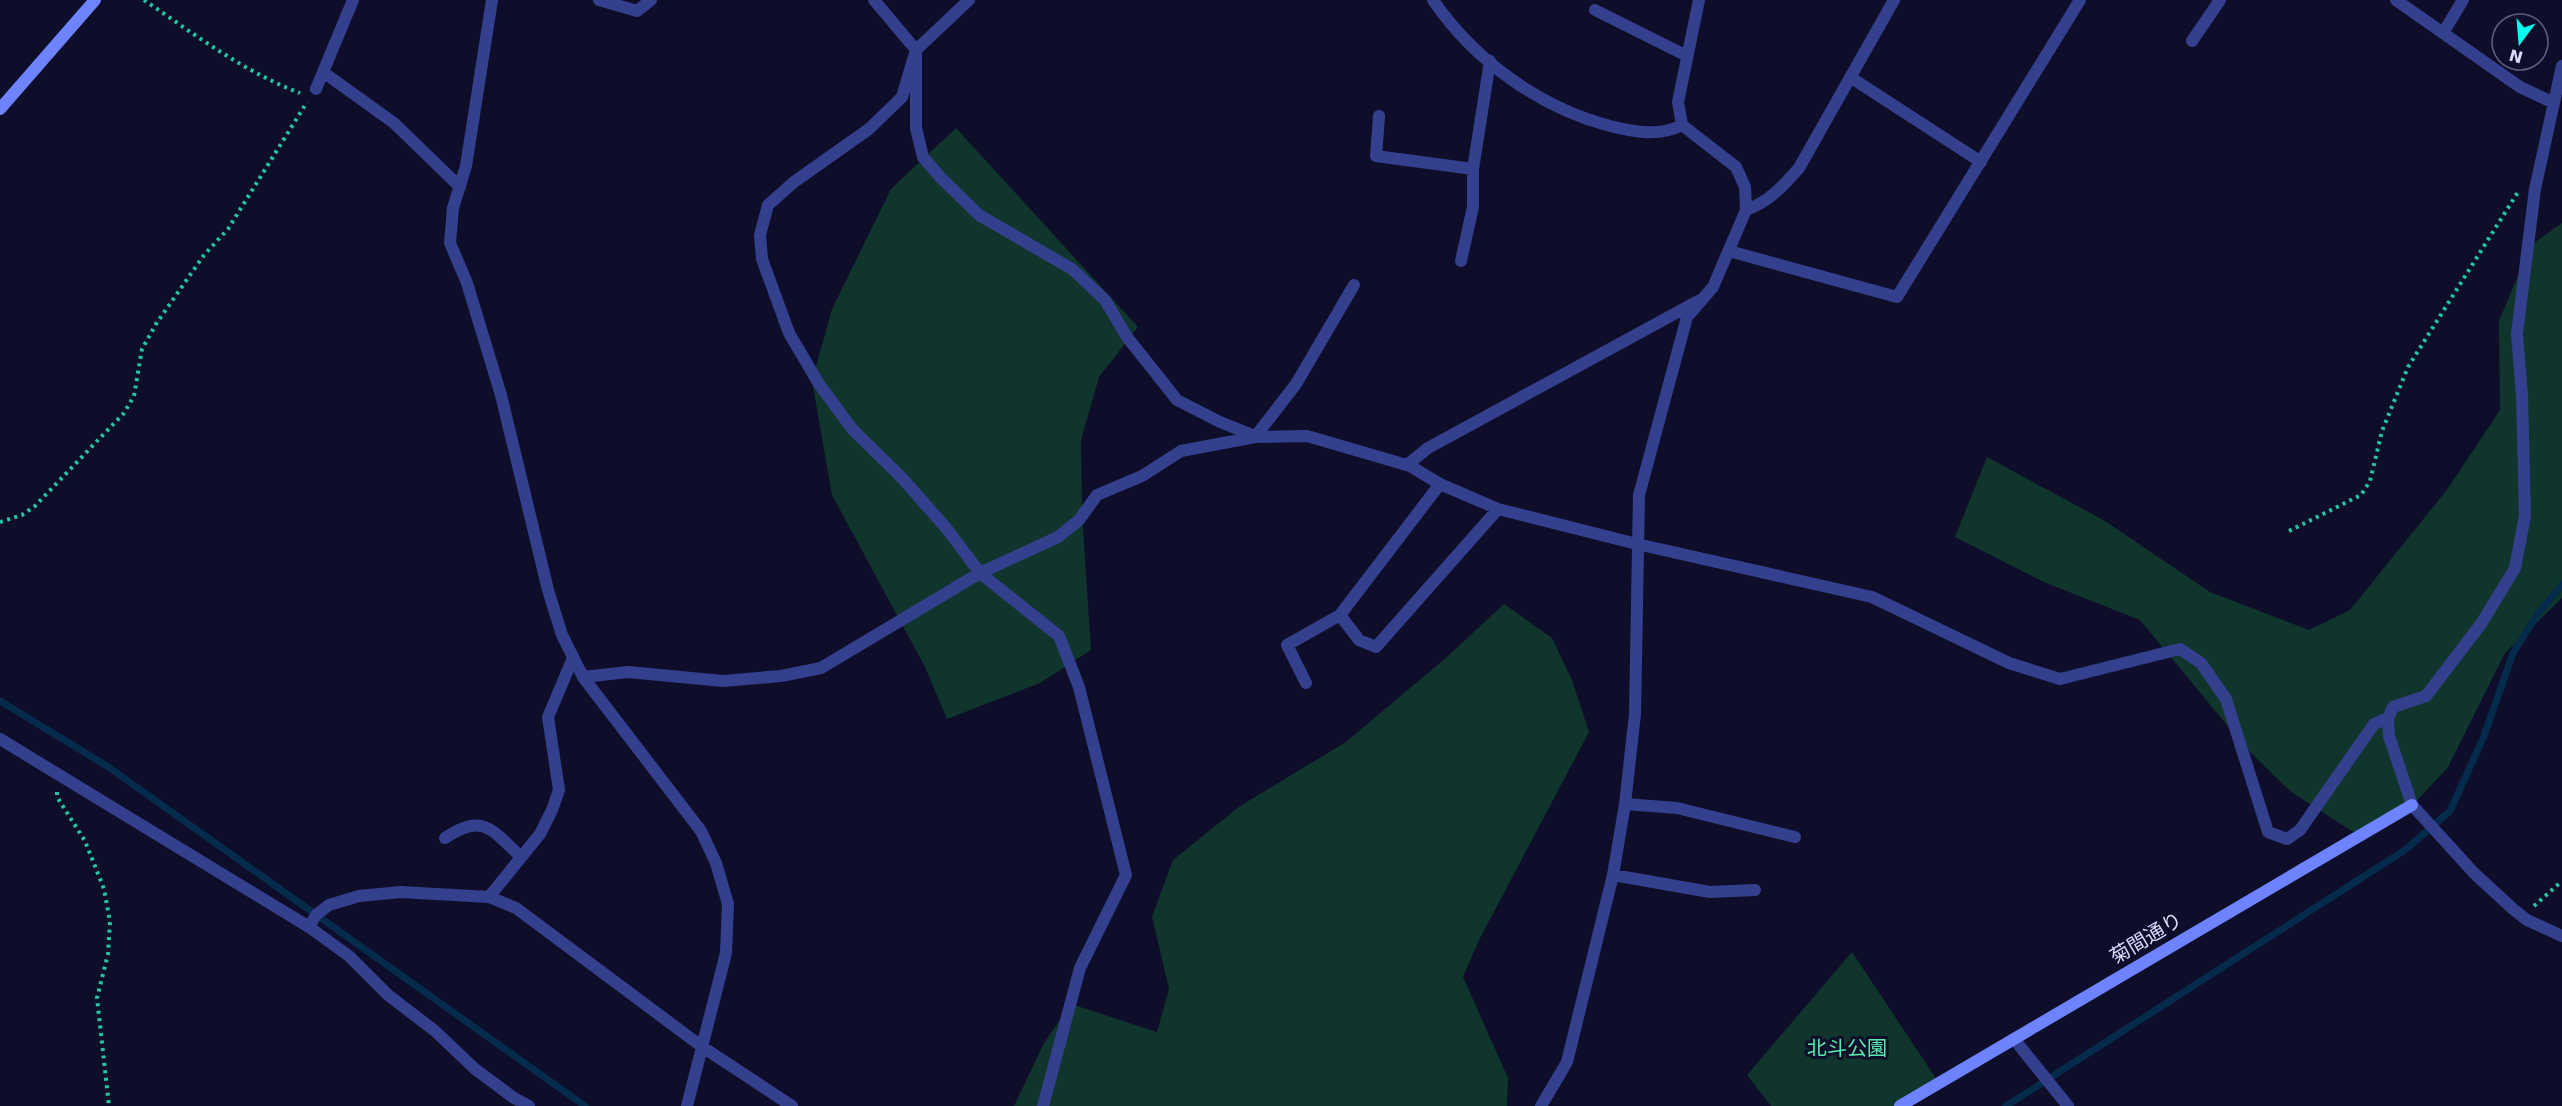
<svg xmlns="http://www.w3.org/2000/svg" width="2562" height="1106" font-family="'DejaVu Sans','Noto Sans JP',sans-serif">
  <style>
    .green { fill: #10352d }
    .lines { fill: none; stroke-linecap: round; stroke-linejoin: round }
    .stream { stroke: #052b4c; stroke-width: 7 }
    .path { stroke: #23c7a1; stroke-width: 4; stroke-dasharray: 3 4.5; stroke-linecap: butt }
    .street { stroke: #34408e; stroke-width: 12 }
    .secondary { stroke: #6e83ff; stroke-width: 12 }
    .labels { text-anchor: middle; stroke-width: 6; stroke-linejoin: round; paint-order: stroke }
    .street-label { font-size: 20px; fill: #d7d9ff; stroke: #0e0e2a }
    .park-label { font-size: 20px; fill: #56ecad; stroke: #0e0e2a }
  </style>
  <rect width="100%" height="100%" fill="#0e0e2a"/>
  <path class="green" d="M956 128 1138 327 1099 377 1081 440 1082 513 1091 650 1040 683 947 719 925 667 832 495 812 381 832 309 891 189Z
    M2562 223V598L2505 653 2448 767 2402 817 2361 837 2290 791 2245 747 2140 620 2046 583 1955 537 1987 457 2105 521 2210 592 2309 630 2350 610 2446 491 2500 410 2499 321 2531 245Z
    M1504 604 1552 638 1572 680 1589 732 1479 940 1463 977 1508 1078 1507 1106H1014L1044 1043 1071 1004 1157 1032 1169 989 1152 917 1173 860 1240 806 1346 742 1448 656Z
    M1852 952 1939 1083 1900 1106H1771L1747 1075Z"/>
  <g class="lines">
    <path class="stream" d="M0 701 107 766 585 1106
      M2006 1106 2405 850 2450 811 2484 736 2513 653 2539 612 2562 585"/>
    <path class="path" d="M144 0C194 34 244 72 300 93
      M0 522 22 515 35 506 124 413 134 396 142 349 156 324 204 255 228 229 307 102
      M2289 531 2361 495 2370 481 2382 431 2408 367 2518 192
      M57 792V797L85 841 104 889 110 922 108 954 97 998 109 1106
      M2534 906 2562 881"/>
    <path class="street" d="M492 0 466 166 453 208 450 243 467 283 501 395 548 590 562 635 583 677 701 831 716 863 728 904 726 953 687 1106
      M599 0 637 11 651 0
      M874 0 916 50V128L923 157 940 177 979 215 1072 269 1105 300 1127 337 1177 400 1220 422 1255 436
      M969 0 916 50 902 97 869 129 794 182 768 205 760 235 762 259 789 333 819 384 853 430 902 478 947 529 980 573 1059 636 1079 687 1126 875 1080 968 1043 1106
      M1433 0C1475 61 1539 107 1610 126 1634 132 1659 137 1682 125
      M2396 0 2520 87 2554 103
      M1595 10 1687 56
      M2443 33 2463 0
      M2192 41 2220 0
      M2562 66 2535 189 2517 334 2522 396 2525 516 2515 568 2481 624 2426 696 2393 707 2388 718 2389 736 2412 805 2474 873 2513 909 2527 920 2562 936
      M323 72 394 123 460 187
      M1850 77 1981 162
      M316 89 353 0
      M1379 116 1376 156 1473 169
      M1746 210C1769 202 1783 186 1799 168L1894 0
      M1729 251 1897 297 2080 0
      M1461 261 1473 207V169L1490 61
      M1255 437 1296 384 1354 285
      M1407 465 1428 448 1698 301
      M1340 615 1359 640 1376 647 1498 509
      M583 677 628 672 723 681 781 676 821 668 980 573 1058 537 1079 520 1097 495 1142 476 1181 451 1255 437 1307 436 1410 466 1440 484 1498 509 1637 544 1872 597 2009 663 2060 679 2180 649 2201 663 2226 699 2268 832 2287 839 2300 830 2374 724 2388 718
      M1306 683 1287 645 1340 615 1440 484
      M0 739 309 927 349 956 388 995 435 1031 475 1069 514 1098 529 1106
      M1625 804 1677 808 1795 837
      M445 838C483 812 492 830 521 857
      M1613 875 1710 892 1755 890
      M489 897 540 834 552 810 559 790 548 717 573 658
      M309 927 316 915 329 905 359 896 401 892 489 897 516 908 701 1046 792 1106
      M2014 1039 2068 1106
      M1541 1106 1567 1062 1613 875 1625 804 1635 714 1639 495 1687 317 1713 287 1746 210 1745 187 1736 167 1682 125 1678 102 1699 0"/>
    <path class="secondary" d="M0 109 95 0
      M1900 1106 2412 805"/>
  </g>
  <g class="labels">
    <g class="street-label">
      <text transform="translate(2146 938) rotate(-31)" y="7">菊間通り</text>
    </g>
    <g class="park-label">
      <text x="1847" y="1055">北斗公園</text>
    </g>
  </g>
  <g transform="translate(2520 42) rotate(196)"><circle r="28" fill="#0e0e2a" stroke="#5e5f7f" stroke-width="1.5"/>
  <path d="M0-4.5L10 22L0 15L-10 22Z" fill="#03ffee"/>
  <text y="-9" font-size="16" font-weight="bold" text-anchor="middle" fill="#d7d9ff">N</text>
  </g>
</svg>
